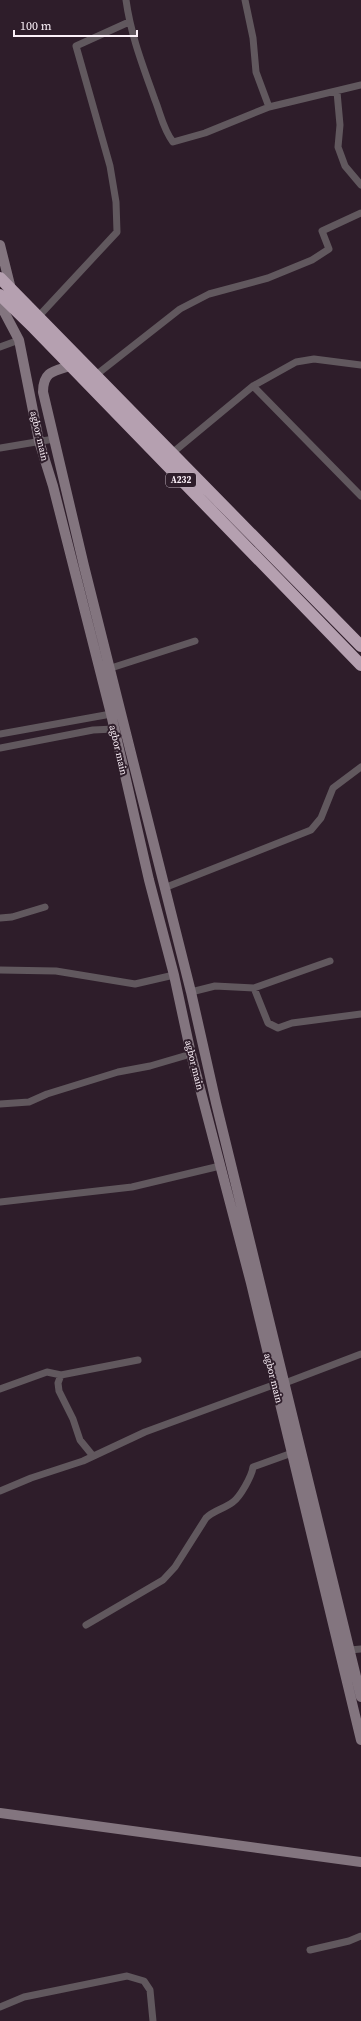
<svg xmlns="http://www.w3.org/2000/svg" width="361" height="2021" font-family="'Source Serif 4',serif">
  <style>
    .lines { fill: none; stroke-linecap: round; stroke-linejoin: round }
    .street { stroke: #61585e; stroke-width: 7 }
    .secondary { stroke: #83757f; stroke-width: 10 }
    .highway { stroke: #b5a0b0; stroke-width: 12 }
    .labels { text-anchor: middle; stroke-width: 4; stroke-linejoin: round; paint-order: stroke }
    .shield { fill: #2e1d2a; stroke: #beb1bb; stroke-width: 1 }
    .shield-label { font-size: 9px; font-weight: bold; fill: #fcf1f9 }
    .street-label { font-size: 10px; fill: #fcf1f9; stroke: #2e1d2a }
  </style>
  <rect width="100%" height="100%" fill="#2e1d2a"/>
  <g class="lines">
    <path class="street" d="M126 0C131 36 143 66 155 100 161 115 163 129 173 142L205 133 269 107 361 85
      M245 0 253 38 256 72 269 107
      M337 92 340 125 338 147 345 166 361 185
      M38 317 117 232 116 202 110 166 76 46 129 22
      M0 347 19 340
      M96 375 180 309 209 294 268 278 312 260 329 249 322 231 361 213
      M253 386 361 496
      M0 448 54 439
      M171 454 253 386 296 362 314 359 361 365
      M111 668 195 641
      M0 734 111 714
      M0 748 93 730 114 729
      M164 888 311 830 321 818 333 788 361 767
      M0 918 12 917 45 907
      M0 970 56 971 135 984 174 975
      M254 988 330 961
      M191 992 215 986 254 988 268 1023 278 1028 292 1023 361 1014
      M0 1104 29 1102 47 1094 118 1072 150 1066 191 1054
      M0 1202 132 1187 220 1166
      M285 1383 361 1354
      M0 1389 47 1372 61 1375
      M93 1456 80 1440 73 1419 59 1391 58 1383 61 1375 138 1360
      M0 1491 31 1478 83 1461 145 1432 276 1384
      M86 1625 163 1580 175 1567 206 1518C214 1510 224 1509 233 1502 240 1497 252 1476 253 1467L292 1453
      M350 1650 361 1649
      M310 1950 349 1941 361 1936
      M0 2007 24 1997 127 1976 144 1981 150 1990 153 2021"/>
    <path class="secondary" d="M0 245 11 289
      M0 304 19 340 39 441 53 486 111 714 149 880 174 975 191 1054 251 1283 361 1740
      M70 366C53 371 43 372 43 392L84 566 191 992 216 1103 361 1697
      M0 1813 361 1862"/>
    <path class="highway" d="M0 278 361 646
      M0 295 34 328 361 665"/>
  </g>
  <g class="labels">
    <rect class="shield" x="166" y="473" width="30" height="14" rx="3"/>
    <g class="shield-label">
      <text x="181" y="483">A232</text>
    </g>
    <g class="street-label">
      <text transform="translate(40 436) rotate(77)" y="4">agbor main</text>
      <text transform="translate(119 750) rotate(77)" y="4">agbor main</text>
      <text transform="translate(195 1065) rotate(76)" y="4">agbor main</text>
      <text transform="translate(274 1378) rotate(76)" y="4">agbor main</text>
    </g>
  </g>
  <path d="M14 30v6h123v-6" fill="none" stroke="#fcf1f9" stroke-width="2"/>
  <text x="20" y="30" font-size="12" fill="#fcf1f9" stroke="#2e1d2a" stroke-width="3" paint-order="stroke">100 m</text>
</svg>
